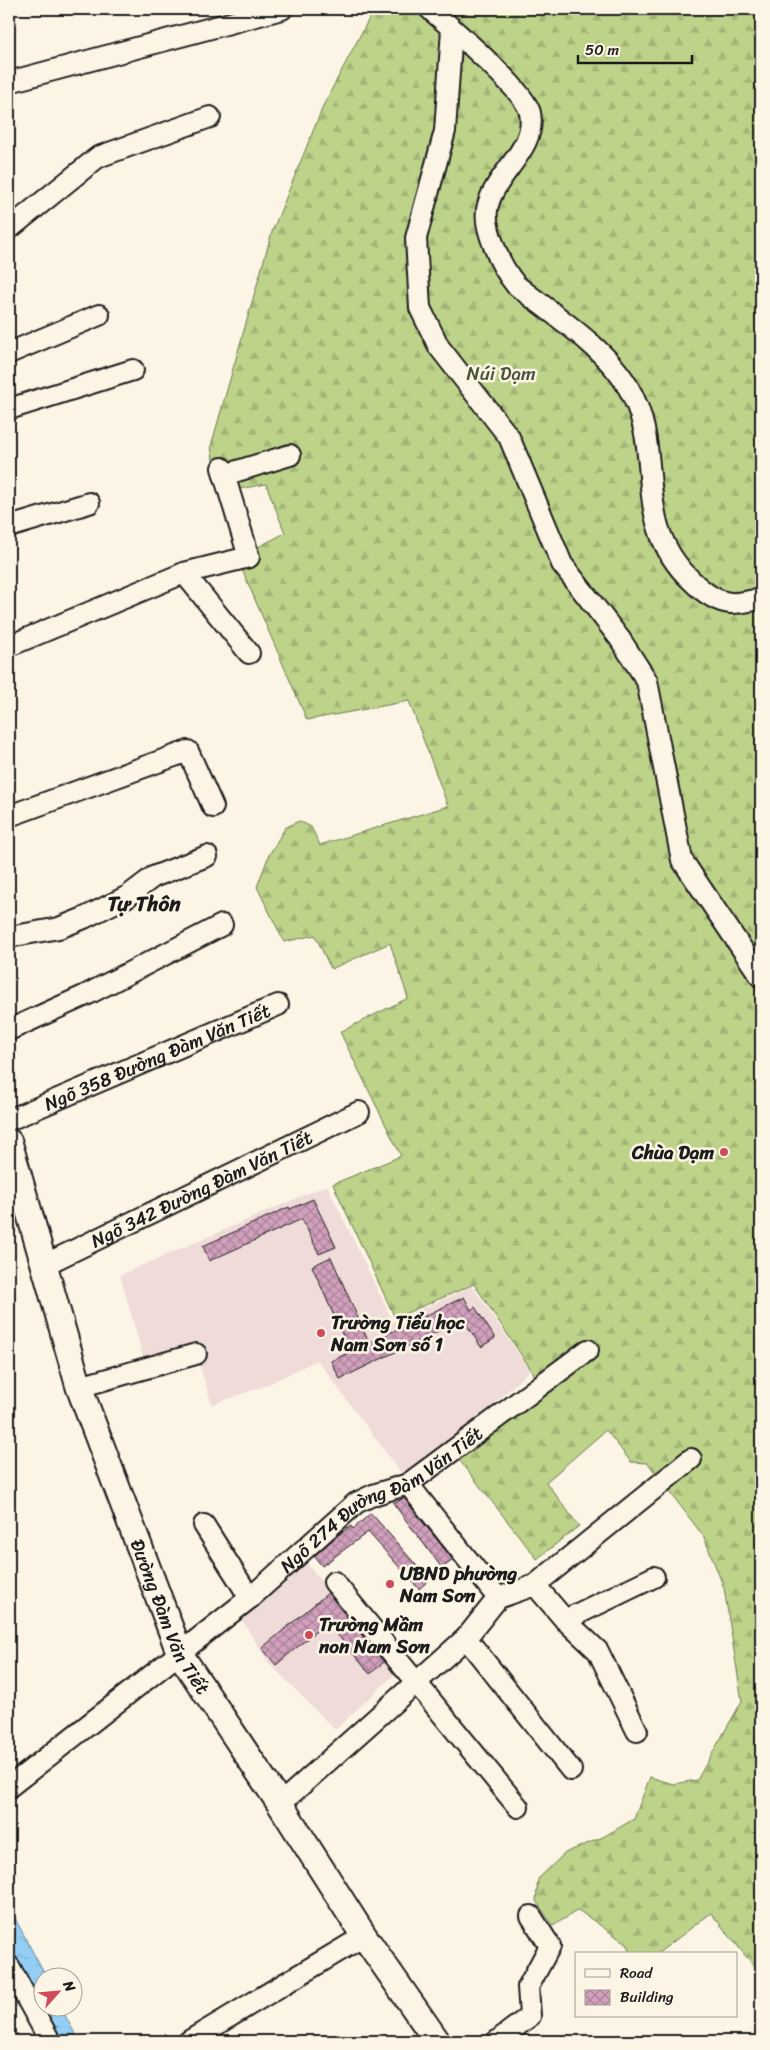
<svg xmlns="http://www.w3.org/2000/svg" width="770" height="2050" font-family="Sriracha,sans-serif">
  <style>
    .built { fill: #efdcd9 }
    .forest { fill: url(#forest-firs); stroke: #6c7852 }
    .water { fill: url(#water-ripples); stroke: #64879e }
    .building { fill: url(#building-cross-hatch); stroke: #1c1c1c }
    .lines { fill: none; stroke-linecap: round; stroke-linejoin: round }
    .minor-casing { stroke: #1c1c1c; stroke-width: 24 }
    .major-casing { stroke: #1c1c1c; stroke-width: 29 }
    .minor { stroke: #fcf5e5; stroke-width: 20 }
    .major { stroke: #fcf5e5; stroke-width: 25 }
    .poi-dot { fill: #d1495b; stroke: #fcf5e5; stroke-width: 2 }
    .labels { text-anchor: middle; stroke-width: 5; stroke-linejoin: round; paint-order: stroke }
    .park-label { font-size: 19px; fill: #4c533d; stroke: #fcf5e5 }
    .street-label { font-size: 19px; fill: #1c1c1c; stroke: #fcf5e5 }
    .poi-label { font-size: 19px; font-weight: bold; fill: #1c1c1c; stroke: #fcf5e5; text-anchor: start }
    .quarter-label { font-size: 21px; font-weight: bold; fill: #1c1c1c; stroke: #fcf5e5 }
  </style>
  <defs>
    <pattern id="forest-firs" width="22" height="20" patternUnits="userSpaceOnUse" patternTransform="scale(1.25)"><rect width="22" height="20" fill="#bdd389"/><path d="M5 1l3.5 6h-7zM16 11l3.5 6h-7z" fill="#a2b576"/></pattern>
    <pattern id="water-ripples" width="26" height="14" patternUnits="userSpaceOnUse" patternTransform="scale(1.25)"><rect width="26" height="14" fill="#94cef4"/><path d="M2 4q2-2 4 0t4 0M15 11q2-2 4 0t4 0" fill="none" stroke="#7fb0d1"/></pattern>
    <pattern id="building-cross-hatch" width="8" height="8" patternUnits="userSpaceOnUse" patternTransform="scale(1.25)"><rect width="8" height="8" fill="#d2a0bd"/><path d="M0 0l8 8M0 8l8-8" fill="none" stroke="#aa8299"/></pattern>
  </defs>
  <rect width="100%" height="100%" fill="#fcf5e5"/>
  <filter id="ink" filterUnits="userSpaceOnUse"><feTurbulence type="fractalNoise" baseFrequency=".02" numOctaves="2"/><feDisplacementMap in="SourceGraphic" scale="10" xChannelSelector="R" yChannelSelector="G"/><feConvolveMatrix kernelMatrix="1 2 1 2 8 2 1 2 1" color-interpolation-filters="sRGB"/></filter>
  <g filter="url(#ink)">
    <path class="built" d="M327 1185 393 1322 472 1286 530 1370 475 1422 404 1477 317 1360 267 1385 212 1405 193 1345 144 1360 120 1275Z
      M302 1558 398 1671 335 1730 268 1662 234 1607Z"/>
    <path class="forest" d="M374 9H761V1975L711 1913 657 1954H630L627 1944 578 1910 553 1926 536 1901 538 1879 565 1853 603 1837 634 1819 650 1777 673 1784 697 1780 742 1701 724 1588 704 1537 648 1463 631 1462 606 1430 546 1482 579 1526 537 1559 457 1457 544 1389 474 1284 395 1318 333 1184 401 1156 340 1032 408 998 390 943 331 969 315 935 284 942 257 887 269 855 285 828 299 821 311 827 320 845 448 806 409 701 307 720 237 558 285 533 266 484 218 493 211 446 272 232 324 104Z"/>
    <path class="water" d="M9 1907 46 1977 42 1978V2006L9 1945Z
      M43 2008H61L79 2041H62Z"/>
    <path class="building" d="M313 1199 336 1247 319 1254 302 1219 209 1261 203 1246 289 1207 290 1209Z
      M331 1257 369 1343 464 1297 471 1310 475 1307 495 1338 481 1347 463 1319 340 1379 331 1361 350 1352 312 1266Z
      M404 1498 453 1560 442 1568 393 1503Z
      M371 1513 429 1580 419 1589 368 1532 322 1566 314 1556 337 1536 351 1526 353 1529Z
      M328 1593 384 1662 370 1674 327 1622 276 1665 262 1648Z"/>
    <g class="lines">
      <defs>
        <g id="minor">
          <path d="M430 9C450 27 526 91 530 113 537 148 496 173 488 205 484 218 489 233 494 246 499 260 506 273 516 285 551 313 606 348 628 387 667 453 629 522 692 581 702 591 717 602 731 603 740 604 752 600 761 599"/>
          <path d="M452 29 445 131 416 238 420 308 439 347 509 437 562 564 620 639 647 681 682 860 761 977"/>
          <path d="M9 82 282 9"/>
          <path d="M9 229 98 157 210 117"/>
          <path d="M9 353 99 315"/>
          <path d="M9 409 133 370"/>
          <path d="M224 475 290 455"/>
          <path d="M9 527 89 503"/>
          <path d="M184 573 249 653"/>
          <path d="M9 646 184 573 249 557 222 468"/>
          <path d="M9 816 188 751 213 807"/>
          <path d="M9 937 59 928 84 918 128 896 153 877 207 856"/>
          <path d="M9 1030 86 995 222 925"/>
          <path id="s1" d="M9 1120 278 1005"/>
          <path id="s2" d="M44 1265 359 1112"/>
          <path d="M79 1387 196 1354"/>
          <path d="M408 1484 498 1598"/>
          <path d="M204 1525 250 1598"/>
          <path d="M334 1582 518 1807"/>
          <path d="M535 1585 565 1620 598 1651 637 1731"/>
          <path d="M565 1620 654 1577"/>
          <path d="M466 1638 571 1770"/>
          <path id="s3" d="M9 1787 250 1598 356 1503 373 1495 408 1484 588 1350"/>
          <path d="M280 1804 466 1638 498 1598 535 1585 691 1459"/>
          <path d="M9 1966 50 2041"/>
          <path d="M189 2041 364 1936"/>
          <path d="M497 2041 530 2016 528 1987 550 1946 531 1916"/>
        </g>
        <g id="major">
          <path id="s4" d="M9 1142 79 1387 180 1654 280 1804 364 1936 437 2041"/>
        </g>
      </defs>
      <use href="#minor" class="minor-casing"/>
      <use href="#major" class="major-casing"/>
      <use href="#minor" class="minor"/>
      <use href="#major" class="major"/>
    </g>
  </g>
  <g class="poi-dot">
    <circle cx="724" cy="1152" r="5"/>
    <circle cx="321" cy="1333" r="5"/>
    <circle cx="390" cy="1584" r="5"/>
    <circle cx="309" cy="1635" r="5"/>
  </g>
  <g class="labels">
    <g class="park-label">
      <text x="501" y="380">Núi Dạm</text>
    </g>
    <g class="street-label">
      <text dy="7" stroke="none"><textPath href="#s1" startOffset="161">Ngõ 358 Đường Đàm Văn Tiết</textPath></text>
      <text dy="7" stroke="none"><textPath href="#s2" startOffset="175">Ngõ 342 Đường Đàm Văn Tiết</textPath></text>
      <text dy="7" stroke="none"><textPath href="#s3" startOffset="472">Ngõ 274 Đường Đàm Văn Tiết</textPath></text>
      <text dy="7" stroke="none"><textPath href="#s4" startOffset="502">Đường Đàm Văn Tiết</textPath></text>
    </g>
    <g class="poi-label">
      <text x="714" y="1159" text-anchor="end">Chùa Dạm</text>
      <text x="331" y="1329">Trường Tiểu học<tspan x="331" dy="22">Nam Sơn số 1</tspan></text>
      <text x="400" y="1580">UBND phường<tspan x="400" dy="22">Nam Sơn</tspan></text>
      <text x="319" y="1631">Trường Mầm<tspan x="319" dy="22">non Nam Sơn</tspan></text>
    </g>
    <g class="quarter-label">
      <text x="144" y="911">Tự Thôn</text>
    </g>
  </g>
  <rect width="770" height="2050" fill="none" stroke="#fcf5e5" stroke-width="30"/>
  <rect x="15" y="15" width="740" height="2020" fill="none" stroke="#1c1c1c" stroke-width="2" filter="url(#ink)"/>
  <rect x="575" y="1952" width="162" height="65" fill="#fcf5e5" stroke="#a29e95"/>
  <rect x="585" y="1969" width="25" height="8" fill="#fcf5e5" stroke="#a29e95"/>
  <text x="620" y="1978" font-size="15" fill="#1c1c1c">Road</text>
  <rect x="585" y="1990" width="25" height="15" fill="url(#building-cross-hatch)" stroke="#a29e95"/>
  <text x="620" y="2002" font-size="15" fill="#1c1c1c">Building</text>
  <g transform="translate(58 1992) rotate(63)"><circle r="24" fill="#fcf5e5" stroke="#a29e95"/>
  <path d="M0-4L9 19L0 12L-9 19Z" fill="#d1495b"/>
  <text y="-8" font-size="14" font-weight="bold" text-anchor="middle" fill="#1c1c1c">N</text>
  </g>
  <path d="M578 55v8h114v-8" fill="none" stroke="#1c1c1c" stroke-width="2.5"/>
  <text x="585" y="55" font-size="15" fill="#1c1c1c" stroke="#fcf5e5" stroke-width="4" paint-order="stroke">50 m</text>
</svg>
